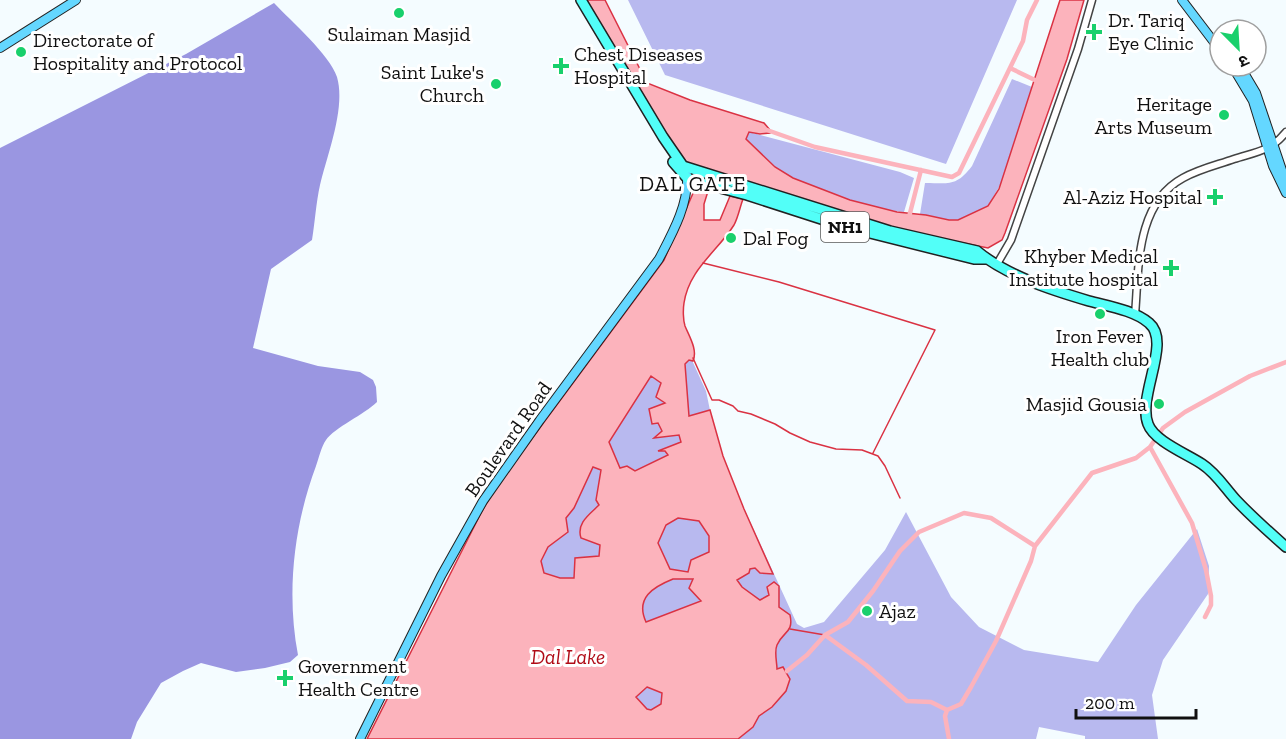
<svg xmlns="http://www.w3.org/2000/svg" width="1286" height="739" font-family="'Zilla Slab','Noto Sans Devanagari',serif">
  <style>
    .green { fill: #b8b9ef }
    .forest { fill: #9a96e1 }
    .water { fill: #fcb3bc; stroke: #da3243; stroke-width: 1.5; fill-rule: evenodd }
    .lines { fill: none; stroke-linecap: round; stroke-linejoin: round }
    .stream { stroke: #da3243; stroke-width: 1.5 }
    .canal { stroke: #fcb3bc; stroke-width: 4.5 }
    .minor-casing { stroke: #434343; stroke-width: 9 }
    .major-casing { stroke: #212121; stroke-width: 10 }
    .highway-casing { stroke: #212121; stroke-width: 12 }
    .minor { stroke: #fff; stroke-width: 6 }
    .major { stroke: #64d7ff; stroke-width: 8 }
    .highway { stroke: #52fff8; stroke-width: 9 }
    .poi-dot { fill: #19d06c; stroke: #fff; stroke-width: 2 }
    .labels { text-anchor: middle; stroke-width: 6; stroke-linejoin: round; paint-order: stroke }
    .shield { fill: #fff; stroke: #585858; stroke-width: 1.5 }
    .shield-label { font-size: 18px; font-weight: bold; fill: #101010 }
    .poi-label { font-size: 20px; fill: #101010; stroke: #fff; text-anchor: start }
    .street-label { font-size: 20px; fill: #101010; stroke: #fff }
    .neighbourhood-label { font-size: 21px; letter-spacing: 1.5px; fill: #101010; stroke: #fff }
    .water-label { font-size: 21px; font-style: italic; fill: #b00b16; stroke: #fff }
  </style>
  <rect width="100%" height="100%" fill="#f4fcff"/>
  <path class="green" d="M628 0H1017L946 164 665 75Z
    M1012 79 1032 87 1003 180 988 206 958 220H949L920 214 925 183C949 183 956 187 972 166Z
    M749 132 900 172 914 178 904 212C868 209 806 189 776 168 765 160 757 147 746 139Z
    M665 301 706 391 719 454 797 624 804 628 824 622 885 550 906 512 951 597 979 627 1024 650 1098 662 1136 605 1197 529 1209 566 1208 594 1163 660 1152 695 1158 739H1085V736L1039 727 1036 739H463L519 536Z"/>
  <path class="forest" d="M274 3C291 21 330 55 337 77 346 108 327 155 320 185 316 203 315 222 312 240L271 269 253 348 318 366 360 372 373 380 376 387 377 402C365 414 334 428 326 440 321 447 319 458 316 466 294 525 286 592 298 655L290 662 265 668 236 672 201 663 183 671 161 683 137 722 131 739H0V148L186 54Z"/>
  <path class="water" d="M583 0H605L647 83 690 100 764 123 770 130V133L760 134 749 132 746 139 775 167 793 178 850 200 897 212 926 215 949 220H958L988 206 999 189 1060 0H1084L1067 59 1005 233 1002 240 988 248 894 229 707 173 703 186 709 188 704 204V220H720L730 196 743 199C740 207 738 218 734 225 717 252 689 269 684 303 683 309 683 320 685 326 689 336 698 350 693 361L689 360 685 364 689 416 710 410 723 456 744 509 773 574 760 573 755 568 750 569 749 573 737 580 742 587 760 600 769 595 767 587 774 582 779 586V607L790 615C794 633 783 631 777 645 774 652 777 662 777 669L783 667 790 679 786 691 772 707 759 716 753 727 738 739H367L482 511 496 487 664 260 697 184 699 170 682 161ZM651 376 661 383 656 397 665 403 649 409 652 424 658 423 662 431 654 438 679 435 681 442 658 451H665L668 455 635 471 627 466 620 468 609 442ZM593 467 601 470 596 500 599 505C590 514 576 523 581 538L600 545 599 556 575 558 574 578H560L544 573 541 561 548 547 568 532 566 518 574 508ZM678 518 699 521 709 536V552L691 560 688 572 670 569 658 543 666 525ZM673 579H693L689 588 701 601 646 622C635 598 653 587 673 579ZM647 687 662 693 661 704 651 710 647 709 636 697Z"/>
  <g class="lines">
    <path class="stream" d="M703 263 779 282 935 330 873 453
      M693 358 712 400H719L733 406 738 411 751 414 775 424 790 433 810 442 836 449 862 450 878 456 885 466 900 498
      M790 629 825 635"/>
    <path class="canal" d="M1010 68 1039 82
      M767 130 815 147 952 177 959 173 1023 41 1027 20 1037 0
      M909 217 921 170
      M1150 447 1192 523 1206 570 1211 596V605L1205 617
      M825 635 866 665 907 701 931 702 947 710
      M787 671 807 655 825 635 848 622 873 591 900 551 919 532 964 513 991 518 1035 546
      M949 739 945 716 947 710 961 704 971 687 996 641 1031 561 1035 546 1092 473 1136 458 1150 447 1163 428 1185 412 1250 376 1286 362"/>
    <defs>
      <path id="minor" d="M997 264 1011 240 1078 49 1092 0
        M1135 315C1139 269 1135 204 1183 178 1199 169 1217 165 1234 159 1256 152 1271 151 1286 132"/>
      <path id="major" d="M1182 0 1220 50
        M0 48 76 0
        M1232 66 1253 101 1273 166 1286 193
        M1240 66 1256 93 1286 182
        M360 739 441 576 483 501 540 420 659 259C672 234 689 204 687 175"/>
      <path id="highway" d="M581 0 663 137 683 166 890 231 977 251C1007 276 1052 290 1089 301 1107 306 1134 310 1149 323 1172 342 1137 396 1148 424 1154 441 1187 454 1202 464 1216 473 1225 488 1236 500 1252 517 1269 532 1286 547
        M673 162 687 178 705 184 747 195 846 227 974 259H987"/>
    </defs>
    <use href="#minor" class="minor-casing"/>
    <use href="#major" class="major-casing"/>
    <use href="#highway" class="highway-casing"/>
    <use href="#minor" class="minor"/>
    <use href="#major" class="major"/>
    <use href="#highway" class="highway"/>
  </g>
  <g class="poi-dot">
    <circle cx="399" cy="13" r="6"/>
    <path d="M1091 23h6v6h6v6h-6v6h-6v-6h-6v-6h6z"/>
    <circle cx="21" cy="52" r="6"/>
    <path d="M558 57h6v6h6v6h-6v6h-6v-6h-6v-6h6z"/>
    <circle cx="496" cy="84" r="6"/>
    <circle cx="1224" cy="115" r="6"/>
    <path d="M1212 188h6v6h6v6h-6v6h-6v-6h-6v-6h6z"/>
    <circle cx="731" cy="238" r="6"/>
    <path d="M1168 259h6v6h6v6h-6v6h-6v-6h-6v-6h6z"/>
    <circle cx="1100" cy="314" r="6"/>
    <circle cx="1159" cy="404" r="6"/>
    <circle cx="867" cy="611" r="6"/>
    <path d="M282 669h6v6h6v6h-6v6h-6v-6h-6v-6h6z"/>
  </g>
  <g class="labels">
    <rect class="shield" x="821" y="212" width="48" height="30" rx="4.5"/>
    <g class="shield-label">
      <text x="845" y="233">NH1</text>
    </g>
    <g class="poi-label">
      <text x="1108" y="27">Dr. Tariq<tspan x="1108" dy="23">Eye Clinic</tspan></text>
      <text x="399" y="41" text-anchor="middle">Sulaiman Masjid</text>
      <text x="33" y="47">Directorate of<tspan x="33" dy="23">Hospitality and Protocol</tspan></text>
      <text x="574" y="61">Chest Diseases<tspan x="574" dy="23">Hospital</tspan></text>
      <text x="484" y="79" text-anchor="end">Saint Luke's<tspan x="484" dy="23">Church</tspan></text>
      <text x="1212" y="111" text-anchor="end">Heritage<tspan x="1212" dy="23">Arts Museum</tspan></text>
      <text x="1202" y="204" text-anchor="end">Al-Aziz Hospital</text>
      <text x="743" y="245">Dal Fog</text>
      <text x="1158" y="263" text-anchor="end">Khyber Medical<tspan x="1158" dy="23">Institute hospital</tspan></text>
      <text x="1100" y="343" text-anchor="middle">Iron Fever<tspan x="1100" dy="23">Health club</tspan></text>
      <text x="1147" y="411" text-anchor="end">Masjid Gousia</text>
      <text x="879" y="618">Ajaz</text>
      <text x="298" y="673">Government<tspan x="298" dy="23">Health Centre</tspan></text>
    </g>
    <g class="street-label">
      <text transform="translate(508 439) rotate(-55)" y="7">Boulevard Road</text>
    </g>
    <g class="neighbourhood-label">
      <text x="693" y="191">DAL GATE</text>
    </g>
    <g class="water-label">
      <text x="568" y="664">Dal Lake</text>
    </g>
  </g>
  <g transform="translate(1238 48) rotate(156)"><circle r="28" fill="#ffffff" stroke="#9f9f9f" stroke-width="1.5"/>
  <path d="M0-4.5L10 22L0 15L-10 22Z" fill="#19d06c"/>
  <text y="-9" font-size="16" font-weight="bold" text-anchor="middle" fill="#101010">उ</text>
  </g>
  <path d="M1076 709v9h120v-9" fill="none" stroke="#101010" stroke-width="3"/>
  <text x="1085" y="709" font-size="18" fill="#101010" stroke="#ffffff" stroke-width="4.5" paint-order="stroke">200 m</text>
</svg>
